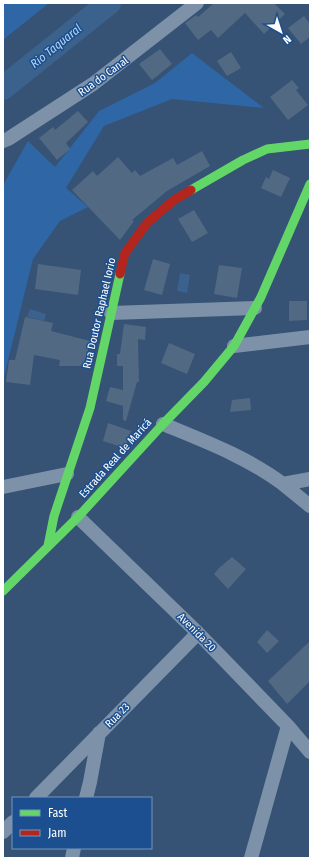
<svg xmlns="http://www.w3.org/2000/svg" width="313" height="861" font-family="'Fira Sans Condensed',sans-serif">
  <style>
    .green { fill: #2f66a5 }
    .water { fill: #3b618d }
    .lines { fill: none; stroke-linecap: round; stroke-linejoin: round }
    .river { stroke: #3b618d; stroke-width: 24 }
    .building { fill: #526984 }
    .street { stroke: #7d92a8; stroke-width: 14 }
    .fast { stroke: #63d668; stroke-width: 9 }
    .jam { stroke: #b3261e; stroke-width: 9 }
    .labels { text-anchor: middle; stroke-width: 3; stroke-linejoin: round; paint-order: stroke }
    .street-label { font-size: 11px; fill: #fff; stroke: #1b4f8f }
    .water-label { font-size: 12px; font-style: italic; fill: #b5d3f5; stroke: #1b4f8f }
  </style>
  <rect width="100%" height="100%" fill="#365274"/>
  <path class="green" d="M3 3H49L3 40Z
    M192 53 264 108 172 99 104 126 66 188 88 207 60 221 33 259 3 381V185L28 141 55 167 99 111 155 83Z"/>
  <path class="water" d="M180 273 190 275 187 293 177 291Z
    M30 309 46 314 44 321 27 317Z"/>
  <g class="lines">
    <path class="river" d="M3 88 109 3"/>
  </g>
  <path class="building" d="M214 3H274L285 14 264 34 245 13 218 38 211 30 198 40 185 23 196 15 198 17Z
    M304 16 310 24V37L301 44 288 28Z
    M160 49 172 64 152 80 139 64Z
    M231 52 241 68 227 76 217 61Z
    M292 80 299 88 296 90 308 105 288 120 270 97Z
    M78 111 88 122 66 143 70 149 57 160 39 138 53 127 55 130Z
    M202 151 210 166 167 191 132 220 134 221 120 240 72 190 93 171 97 176 118 157 132 173 135 170 140 176 173 158 177 165Z
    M273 170 290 178 281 197 261 188 266 177 269 179Z
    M194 210 208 233 192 242 178 219Z
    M153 259 170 264 162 295 144 290Z
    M38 264 81 270 78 295 35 289Z
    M219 265 242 268 237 298 214 294Z
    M289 301H307V320L289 321Z
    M25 317 53 323 51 331 90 341 84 366H59L60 360 34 355 30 385 6 382 9 360H15Z
    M124 324 146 327 145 340 138 339 139 382H137L126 421 123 420V406L106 401 110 387 123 390V366H117V354H120Z
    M169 343 195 354 187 374 161 363Z
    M250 398 251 410 230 412 232 400Z
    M108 423 131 431 125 448 103 441Z
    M232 557 246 569 228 589 214 574 219 568Z
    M267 630 279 641 267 653 257 642Z
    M310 641V681L287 704 268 681Z"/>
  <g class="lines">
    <path class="street" d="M3 141 8 139 93 84 197 3
      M111 313 255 308
      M234 346 310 337
      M163 424C204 441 247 457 283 484L310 479
      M283 484 310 506
      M3 487 67 474
      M78 517 198 633 288 726 310 752
      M36 798 198 633
      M86 798 90 782 99 733
      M3 832 13 822
      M72 858 74 848
      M251 858 288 726"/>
    <path class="fast" d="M191 190 243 160 267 149 310 144
      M48 546 54 516 90 408 120 274
      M3 591 78 517 163 424 204 382 234 346 261 297 310 184"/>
    <path class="jam" d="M120 274 125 253 147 223 174 200 191 190"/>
  </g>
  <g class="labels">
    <g class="street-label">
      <text transform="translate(103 76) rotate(-36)" y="4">Rua do Canal</text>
      <text transform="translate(99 313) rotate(-77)" y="4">Rua Doutor Raphael Iorio</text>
      <text transform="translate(115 458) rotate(-48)" y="4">Estrada Real de Maricá</text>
      <text transform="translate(197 632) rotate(45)" y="4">Avenida 20</text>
      <text transform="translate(117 715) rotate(-45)" y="4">Rua 23</text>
    </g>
    <g class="water-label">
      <text transform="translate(56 46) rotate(-39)" y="4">Rio Taquaral</text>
    </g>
  </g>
  <rect width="313" height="861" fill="none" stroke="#ffffff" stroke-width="8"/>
  <rect x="12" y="797" width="140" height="52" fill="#1b4f8f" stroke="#7695bc"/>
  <rect x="20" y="810" width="20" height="6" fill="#63d668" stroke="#7695bc"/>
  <text x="48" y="817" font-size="12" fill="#ffffff">Fast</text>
  <rect x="20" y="830" width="20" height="6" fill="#b3261e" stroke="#7695bc"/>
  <text x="48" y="837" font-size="12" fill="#ffffff">Jam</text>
  <g transform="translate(281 32) rotate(141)" stroke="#1b4f8f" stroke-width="3" paint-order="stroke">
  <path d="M0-3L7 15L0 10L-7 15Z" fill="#ffffff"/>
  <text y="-6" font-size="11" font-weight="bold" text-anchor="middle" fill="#ffffff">N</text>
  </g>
</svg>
